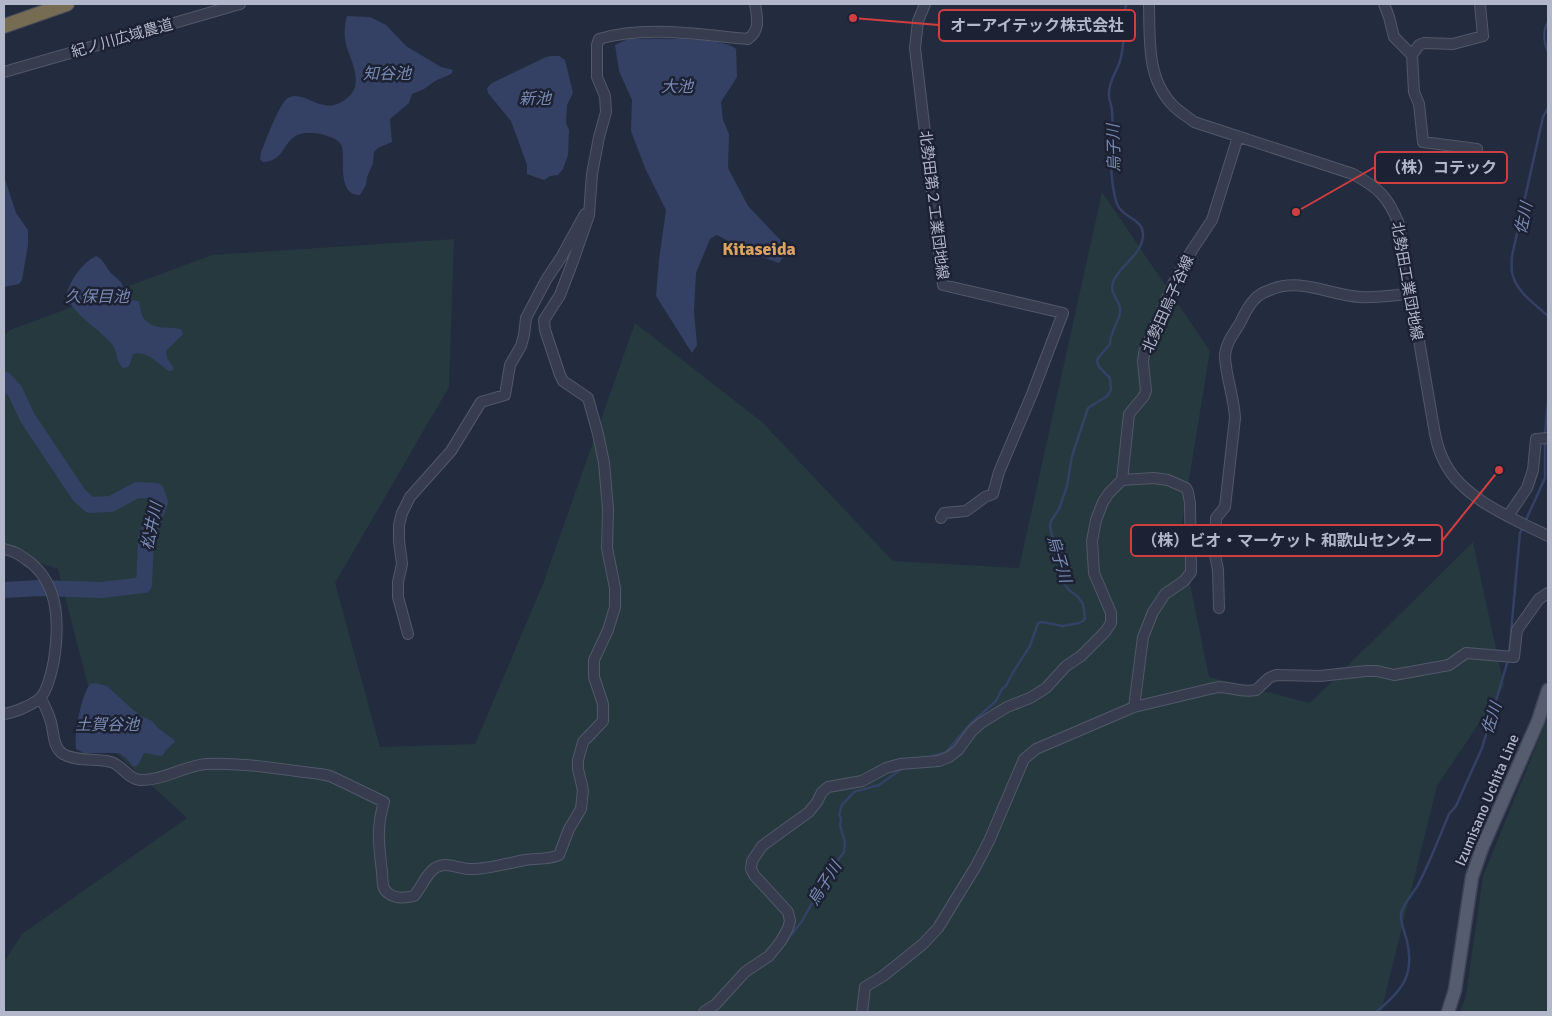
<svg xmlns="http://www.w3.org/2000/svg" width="1552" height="1016" font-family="Signika,'Noto Sans JP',sans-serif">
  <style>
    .green { fill: #25393f }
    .water { fill: #344164 }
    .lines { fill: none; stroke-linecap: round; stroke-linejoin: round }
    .stream { stroke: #344164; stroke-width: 2.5 }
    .river { stroke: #344164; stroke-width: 16 }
    .minor-casing { stroke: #525869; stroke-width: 12 }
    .major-casing { stroke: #404657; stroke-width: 15 }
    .highway-casing { stroke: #424859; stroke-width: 16 }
    .minor { stroke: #373d4e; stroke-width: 10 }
    .major { stroke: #555c6e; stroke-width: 12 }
    .highway { stroke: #756c53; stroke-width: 14 }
    .labels { text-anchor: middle; stroke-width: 5; stroke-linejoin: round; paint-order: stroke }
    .street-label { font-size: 15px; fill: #b2b8c9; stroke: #1c2233 }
    .water-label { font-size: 16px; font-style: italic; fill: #798ab2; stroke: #1c2233 }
    .quarter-label { font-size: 18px; font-weight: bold; fill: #daa45d; stroke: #1c2233 }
    .leader { fill: none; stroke: #d13e40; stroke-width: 2 }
    .callout-dot { fill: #d13e40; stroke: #1c2233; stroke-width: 2 }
    .callout { fill: #1c2233; stroke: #d13e40; stroke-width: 2 }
    .callout-label { font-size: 16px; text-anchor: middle; font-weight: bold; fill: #b2b8c9 }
  </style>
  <rect width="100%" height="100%" fill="#232b3e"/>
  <path class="green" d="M1102 192 1210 351 1180 535 1209 677 1310 703 1473 542 1504 686 1437 786 1381 1012H4V962L22 934 187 818 102 740 58 569 4 551V335L10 330 212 255 454 239 449 387 335 583 380 747 475 744 543 584 635 323 762 422 893 561 1019 568Z
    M1548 717V1012H1460L1466 995 1483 876Z"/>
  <path class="water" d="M347 16 370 17 386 25 406 46 441 67 453 70 451 74 435 81 424 89 412 94 409 103 390 119 392 142 378 148 374 152 373 163 367 177 366 185 360 195C337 196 345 159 342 147 340 140 333 138 327 136 321 133 315 133 308 133 281 133 289 161 263 162L260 159 261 152C266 141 279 103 288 98 305 89 320 116 343 101 348 98 353 93 355 87 359 69 347 55 345 39 344 31 345 23 347 16Z
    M628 39C648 39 724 36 736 49L737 77 721 102 723 120 729 134 728 168 748 206 789 249 779 263 751 253 717 235 710 239 696 273 694 311 697 345 692 353 656 296 659 260 666 210 645 168 631 131 632 100 619 71 615 45Z
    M551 56H559L565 60 573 93 567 105 566 123 569 130 568 155 563 169 558 175 550 176 544 180 527 174V165L511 121 488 93 487 88 492 83 546 57Z
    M4 176 16 213 28 230V245L22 280 19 284 4 287Z
    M96 256C105 260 106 269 113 275 116 278 120 280 122 284 124 290 123 295 127 300L139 301C140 306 141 313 143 317 152 331 168 326 181 329L183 334 166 351 167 358 174 369 171 371H169C158 364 147 350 133 354L130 364 128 367 123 368C115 361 118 352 112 344 97 327 75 316 66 296 70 280 82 263 96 256Z
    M95 683 107 686 131 708 141 716 152 721 158 728 173 739 175 742 166 750 163 755C157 758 151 752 144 753L138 765 134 767 126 758 119 753H84L76 749C74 734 81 696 90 684Z"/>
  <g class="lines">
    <path class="stream" d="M1548 22C1542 32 1544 42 1548 52
      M1548 108 1543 117 1512 256C1512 261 1511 267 1512 272 1515 291 1535 304 1548 316
      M1545 436 1548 400
      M1525 522 1545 478V441
      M1509 655 1520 533 1523 527
      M930 757 946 752 970 724 996 701 1002 689 1006 686 1012 674 1030 646 1038 623 1042 622 1063 626 1079 623 1083 621 1085 618 1083 604 1078 597 1069 590 1064 583 1061 567V555L1057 544 1052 536 1050 526 1051 521 1059 509 1067 486 1072 456 1088 408 1107 396 1111 390 1110 378 1099 367 1097 361 1098 358 1110 344C1110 330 1122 319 1120 308 1118 298 1108 292 1114 280 1121 265 1142 254 1143 236 1144 219 1125 219 1118 206 1113 196 1112 179 1111 168 1110 150 1114 130 1112 111 1112 105 1108 99 1109 93 1109 79 1119 69 1121 57 1125 40 1124 21 1126 4
      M785 943 802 921 832 868 844 852 845 843 840 825 841 818 839 815 842 805 854 792 879 785 903 768
      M1376 1012C1402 991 1415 975 1407 941 1405 933 1400 922 1401 914 1403 903 1413 894 1418 885 1430 862 1439 838 1449 814L1456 806 1482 748 1508 660"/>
    <path class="river" d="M4 379 15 391 27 417 79 495 90 505 111 504 137 490 156 491 160 502 146 539 144 585 101 590 39 588 4 590"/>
    <defs>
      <path id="minor" d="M925 4 918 21 915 48 943 285 1063 313 1032 394 999 472 993 494 985 497 966 511 944 513 941 518
        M1149 4C1150 42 1146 83 1178 110 1183 114 1189 118 1194 122L1353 174C1379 188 1388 197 1399 224L1435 434C1437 444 1440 454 1445 463 1463 499 1514 519 1548 536
        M1384 4 1389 17 1394 37 1412 55 1414 92 1419 104 1423 142 1477 149
        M1412 55 1419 45 1424 43 1453 44 1483 36 1480 4
        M4 72 240 4
        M1122 480 1154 478 1168 480 1186 488 1188 492 1190 503 1191 572 1184 581 1165 594 1153 612 1143 637 1134 707
        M1508 516 1527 488 1533 470 1536 439 1548 438
        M4 549C17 552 20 555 31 563 60 587 59 626 54 660 52 670 47 693 39 699 32 705 13 713 4 714
        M1219 608 1218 570 1215 555 1216 518 1225 507 1235 418C1234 397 1226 377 1225 357 1225 344 1234 333 1240 323 1244 315 1248 306 1254 300 1258 295 1264 292 1270 290 1300 277 1329 295 1360 297 1376 298 1393 295 1410 294
        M408 634 398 597V582L402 564 399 541V525L402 513 410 497 451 451 481 402 505 395 510 365 521 346 524 335 526 318 546 280 562 256 585 214
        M41 698C44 705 48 712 50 719 54 729 52 747 63 754 77 762 96 758 111 762 122 765 128 779 140 780 162 781 184 766 206 764 241 762 285 770 320 774L330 776 349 785 384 802C376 828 379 846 382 872 383 880 381 888 388 893 395 899 406 898 414 896 422 887 425 875 435 868 446 861 456 868 468 869 485 870 508 863 525 860 536 858 548 860 559 855L569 829 581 809 583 790 578 769V760L583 742 603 721V704L594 677V660L608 630 615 607V588L607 548 608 509 604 463 598 434 588 398 563 381 560 375 545 330 544 320 560 295 573 261 589 215 592 174 599 137 606 112 605 96 597 77V45L599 39C647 25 700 35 748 39 761 29 757 18 755 4
        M704 1012 716 1004 745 972 769 956 781 941 788 928 790 921 788 912 754 875 751 869 752 861 762 846 809 812 817 802 822 792 828 787 862 781 886 768 900 764 939 761 949 757 958 750 972 731 981 723 1007 707 1030 698 1046 688 1066 666 1081 656 1105 632 1111 623V613L1094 573 1092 541 1096 520 1103 502 1109 493 1122 480 1129 414 1144 396 1146 391 1143 362 1144 353 1173 284 1192 250 1212 220 1238 137
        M862 1012 865 987 883 976 902 961 923 944 938 928 976 866 989 841 1024 759 1036 749 1134 707 1218 687C1232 687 1240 693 1256 690L1269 678 1276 675 1320 676 1366 671H1377L1394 675 1449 665 1466 653 1514 657 1517 630 1539 599 1548 593"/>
      <path id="major" d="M1448 1012 1455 990 1472 877 1482 848 1538 721 1548 690"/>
      <path id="highway" d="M4 26 67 4"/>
    </defs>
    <use href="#minor" class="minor-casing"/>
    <use href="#major" class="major-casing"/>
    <use href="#highway" class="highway-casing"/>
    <use href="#minor" class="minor"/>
    <use href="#major" class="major"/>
    <use href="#highway" class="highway"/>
  </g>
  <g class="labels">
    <g class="street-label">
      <text transform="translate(122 38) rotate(-16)" y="5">紀ノ川広域農道</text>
      <text transform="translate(934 205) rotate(83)" y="5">北勢田第２工業団地線</text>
      <text transform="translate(1407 281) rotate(80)" y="5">北勢田工業団地線</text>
      <text transform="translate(1168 304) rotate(-66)" y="5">北勢田烏子谷線</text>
      <text transform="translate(1487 800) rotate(-67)" y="5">Izumisano Uchita Line</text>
    </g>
    <g class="water-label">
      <text x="387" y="79">知谷池</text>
      <text x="677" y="92">大池</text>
      <text x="535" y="104">新池</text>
      <text transform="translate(1113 148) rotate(-91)" y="6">烏子川</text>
      <text transform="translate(1523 218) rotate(-78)" y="6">佐川</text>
      <text x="97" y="302">久保目池</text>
      <text transform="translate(151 526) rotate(-78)" y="6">松井川</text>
      <text transform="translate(1060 559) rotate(74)" y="6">烏子川</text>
      <text transform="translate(1491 718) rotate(-73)" y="6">佐川</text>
      <text x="107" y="730">土賀谷池</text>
      <text transform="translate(824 883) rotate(-58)" y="6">烏子川</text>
    </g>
    <g class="quarter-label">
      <text x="759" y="255">Kitaseida</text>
    </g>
  </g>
  <path class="leader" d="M853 18L939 25M1296 212L1375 167M1499 470L1442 541"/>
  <g class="callout-dot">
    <circle cx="853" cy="18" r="5"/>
    <circle cx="1296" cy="212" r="5"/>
    <circle cx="1499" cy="470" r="5"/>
  </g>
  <g class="callout">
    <rect x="939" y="10" width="196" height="31" rx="5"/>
    <rect x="1375" y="152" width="132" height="31" rx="5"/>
    <rect x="1131" y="525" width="311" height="31" rx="5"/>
  </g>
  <g class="callout-label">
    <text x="1037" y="31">オーアイテック株式会社</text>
    <text x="1441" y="173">（株）コテック</text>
    <text x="1287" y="546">（株）ビオ・マーケット 和歌山センター</text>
  </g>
  <rect width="1552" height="1016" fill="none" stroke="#b2b8c9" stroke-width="10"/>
</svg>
